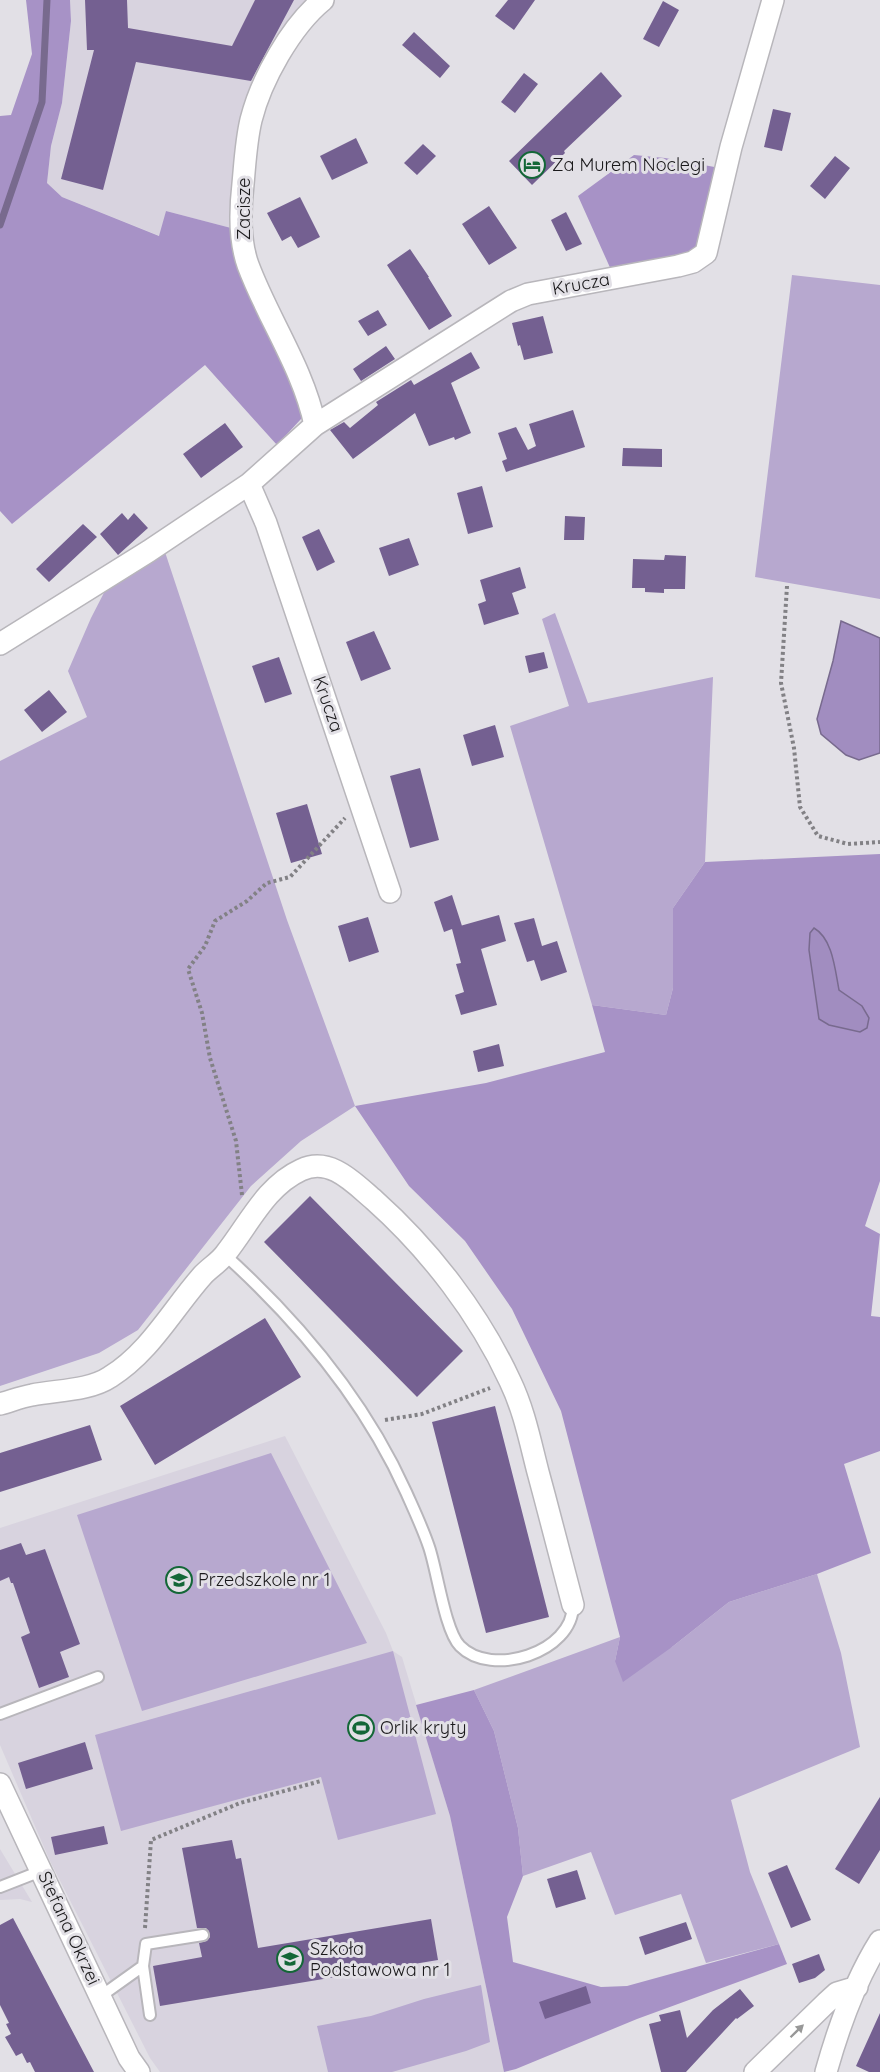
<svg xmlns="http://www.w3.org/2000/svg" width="880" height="2072" font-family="Quicksand,sans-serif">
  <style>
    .built { fill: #d8d3df }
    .green { fill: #b7a8cf }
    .forest { fill: #a792c6 }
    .water { fill: #a18dc0; stroke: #786a8e; stroke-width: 1.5 }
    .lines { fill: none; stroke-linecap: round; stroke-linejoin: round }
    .stream { stroke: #786a8e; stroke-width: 7 }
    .building { fill: #746091 }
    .lane-casing { stroke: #b8b6bb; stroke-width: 14 }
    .street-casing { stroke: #b8b6bb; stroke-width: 24 }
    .path { stroke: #828185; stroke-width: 4; stroke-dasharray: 3 3; stroke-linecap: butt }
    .lane { stroke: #fff; stroke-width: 10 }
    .street { stroke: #fff; stroke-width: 21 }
    .oneway { fill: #989898 }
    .labels { text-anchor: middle; stroke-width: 6; stroke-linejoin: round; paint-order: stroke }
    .poi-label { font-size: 18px; fill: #1a191b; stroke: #e2e0e6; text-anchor: start }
    .street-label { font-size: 18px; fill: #1a191b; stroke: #e2e0e6 }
  </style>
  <rect width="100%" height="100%" fill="#e2e0e6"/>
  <path class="built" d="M70 0H311L289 26 231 228 166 211 160 236 62 197 47 183 51 146 62 103 71 21Z
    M285 1436 386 1633 393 1651 402 1657 450 1816 504 2072H160L150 2058 50 1861 0 1745V1528Z
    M0 1849 32 1902 20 1899 0 1900Z"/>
  <path class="green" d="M792 275 880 285V599L755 577Z
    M164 549 287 920 355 1106 301 1141 251 1186 138 1330 99 1353 0 1386V761L87 717 68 671 91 618 109 583Z
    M555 613 588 703 713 677 705 862 673 908V988L666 1015 592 1005 510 726 569 706 542 619Z
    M271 1453 367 1643 142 1711 77 1515Z
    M817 1574 841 1653 860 1747 731 1800 750 1872 779 1944 706 1963 681 1894 615 1915 591 1852 523 1876 518 1828 494 1731 474 1690 620 1637 615 1661 672 1647 729 1602Z
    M393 1651 436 1814 338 1840 321 1777 121 1831 95 1735Z
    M481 1985 490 2042 466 2051 392 2072H328L317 2026 371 2016 424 1999Z"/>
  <path class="forest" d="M26 0H70L71 21 62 103 51 146 47 183 62 197 159 236 166 211 231 228 306 404 301 419 277 445 205 365 12 524 0 511V116L11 115 32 54Z
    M634 155 665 158 720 168 701 247 681 259 612 272 578 196Z
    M880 854V1181L865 1226 880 1234 871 1316 880 1317V1451L844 1464 871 1553 817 1574 729 1602 672 1647 623 1682 615 1661 620 1637 561 1411 512 1309 465 1241 409 1186 355 1106 486 1083 605 1052 592 1005 666 1015 673 988V908L705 862Z
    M474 1690 494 1731 518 1828 523 1876 507 1917 513 1962 601 1987 627 1986 779 1944 787 1964 637 2019 516 2069 504 2072 450 1816 416 1705Z"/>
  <path class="water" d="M841 621 880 638V753L859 760 846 755 821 734 817 719 833 661Z
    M814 928C833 939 835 970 839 990L862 1006 869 1018 867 1028 860 1032 829 1025 819 1019 809 950 810 933Z"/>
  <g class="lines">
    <path class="stream" d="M0 225 42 102 47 0"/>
  </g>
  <path class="building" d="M85 0H127L128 28 232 46 255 0H294L251 81 136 62 103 190 61 179 94 50H87Z
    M508 0H535L514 30 495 16Z
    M663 1 679 10 659 47 643 39Z
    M414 32 450 66 440 78 402 45Z
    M601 72 622 96 564 151 565 153 532 185 509 161Z
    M524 73 538 84 515 113 501 102Z
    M773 109 791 113 782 151 764 147Z
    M356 138 368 163 332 180 320 156Z
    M423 144 436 156 417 175 404 163Z
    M835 156 850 168 825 199 810 186Z
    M300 197 320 237 298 248 291 236 282 241 267 213Z
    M489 206 517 248 489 265 462 224Z
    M566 212 582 244 566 251 551 220Z
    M410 249 429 277H428L452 316 429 330 387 265Z
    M378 310 387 325 368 336 358 321Z
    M543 316 553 353 524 360 520 345 518 346 512 323Z
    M386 346 395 359 361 381 353 369Z
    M471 352 480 368 451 383 471 433 455 440 454 437 429 446 415 413 353 459 330 430 344 422 350 428 378 405 376 402 411 380 414 385Z
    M573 410 585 447 506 472 502 461 507 459 498 433 516 427 528 450 536 446 529 424Z
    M225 423 243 447 201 478 183 454Z
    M623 448 662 449V467L622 466Z
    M482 486 493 527 468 534 457 493Z
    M122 513 128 520 134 513 148 528 118 555 100 534Z
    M565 516 585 517 584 540H564Z
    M83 524 97 537 49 582 36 569Z
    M319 529 335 562 317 571 302 537Z
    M409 538 419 565 389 576 379 548Z
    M665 555 686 556 685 589H664V593L645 592V588H632L633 559 664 560Z
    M520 567 526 588 512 593 519 614 484 625 478 604 486 601 480 580Z
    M374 631 391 669 361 681 346 642Z
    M544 652 548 668 529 673 525 656Z
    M279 657 292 694 265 703 252 666Z
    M49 690 67 712 42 732 24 710Z
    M495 725 504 757 472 766 463 735Z
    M420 768 439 840 410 848 390 776Z
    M307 804 322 854 291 863 276 813Z
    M452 895 462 926H460L499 915 506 941 481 949 497 1005 461 1015 455 995 464 992 456 964 461 963 452 929 444 932 434 902Z
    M368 917 379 952 349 962 338 926Z
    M534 918 542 946 557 941 567 972 541 981 534 960 527 962 514 923Z
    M499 1044 504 1066 478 1072 473 1051Z
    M310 1196 463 1351 417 1397 264 1242Z
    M265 1318 301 1377 155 1465 120 1406Z
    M495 1406 549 1617 486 1633 432 1422Z
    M90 1425 102 1460 0 1492V1453Z
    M21 1543 26 1555 45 1549 80 1644 60 1652 69 1677 39 1688 21 1637 30 1633 13 1583H11L9 1577 0 1581V1550Z
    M85 1742 93 1769 26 1789 18 1763Z
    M880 1797V1850L859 1884 835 1869Z
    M104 1826 108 1844 55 1855 51 1837Z
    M232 1840 236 1859 241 1858 258 1948 431 1919 438 1960 160 2006 153 1966 202 1957 199 1943 207 1941 210 1937 209 1931 206 1928H197L182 1848Z
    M787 1865 811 1920 791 1928 768 1873Z
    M577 1870 586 1899 556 1908 547 1879Z
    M13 1918 55 1998 94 2072H35L30 2062 27 2063 22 2053 16 2056 5 2037 11 2034 6 2024 9 2023 0 2005V1925Z
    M686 1922 692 1939 645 1955 639 1937Z
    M819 1954 825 1970 815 1978 799 1983 792 1964Z
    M586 1986 591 2003 545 2019 539 2002Z
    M740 1989 754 2006 737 2019 736 2018 686 2072H661L649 2024 661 2021 659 2015 680 2010 687 2038 713 2010Z
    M880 2013V2072H869L856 2066Z"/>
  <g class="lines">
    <defs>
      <path id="lane" d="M225 1255C299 1322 365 1401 406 1492 414 1510 423 1529 429 1547 437 1570 445 1631 460 1646 491 1678 573 1653 573 1605
        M0 1714 98 1677
        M0 1887 41 1871
        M143 1966 150 2015
        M101 1996 143 1966 146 1944 203 1935"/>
      <path id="street" d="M315 425C303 368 268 319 248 265 239 240 240 210 243 184 245 163 246 141 251 120 261 80 291 26 323 0
        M249 484 266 523 390 892
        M0 644 149 551 249 484 315 425 511 301 528 294 678 266 693 262 706 253 731 147 773 0
        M0 1404C11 1401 21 1397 32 1395 56 1390 89 1391 110 1377 150 1352 172 1310 202 1276 209 1268 220 1262 226 1253 249 1224 266 1186 301 1170 330 1156 354 1183 374 1200 430 1250 479 1314 510 1381 524 1410 530 1441 538 1472 550 1516 561 1560 573 1605
        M0 1784 129 2058 139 2072
        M755 2072 826 2003 837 1993 857 1987
        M826 2072C838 2029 856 1979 880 1941"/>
    </defs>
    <use href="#lane" class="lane-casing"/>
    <use href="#street" class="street-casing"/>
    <path class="path" d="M787 586 781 683 794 748 800 807 818 836 848 844 880 842
      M242 1195 236 1141 210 1058 202 1013 188 969 205 946 215 921 247 901 267 883 290 877 345 818
      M385 1420 422 1414 490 1388
      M145 1928 151 1840 240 1803 321 1781"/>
    <use href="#lane" class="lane"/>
    <use href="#street" class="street"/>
  </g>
  <defs><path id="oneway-solid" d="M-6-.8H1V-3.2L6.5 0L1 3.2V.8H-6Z" transform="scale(1.5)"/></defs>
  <use class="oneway" href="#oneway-solid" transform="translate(797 2031) rotate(-44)"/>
  <defs>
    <symbol id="hotel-ring" viewBox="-11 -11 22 22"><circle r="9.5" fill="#e2e0e6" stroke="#136737" stroke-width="1.5"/><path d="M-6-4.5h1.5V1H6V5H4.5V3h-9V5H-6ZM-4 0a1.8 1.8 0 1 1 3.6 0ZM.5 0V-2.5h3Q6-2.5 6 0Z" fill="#136737"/></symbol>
    <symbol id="school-ring" viewBox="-11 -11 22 22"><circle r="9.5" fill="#e2e0e6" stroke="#136737" stroke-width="1.5"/><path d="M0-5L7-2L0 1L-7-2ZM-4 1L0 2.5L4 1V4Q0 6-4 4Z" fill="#136737"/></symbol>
    <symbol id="stadium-ring" viewBox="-11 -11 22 22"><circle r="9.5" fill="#e2e0e6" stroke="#136737" stroke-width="1.5"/><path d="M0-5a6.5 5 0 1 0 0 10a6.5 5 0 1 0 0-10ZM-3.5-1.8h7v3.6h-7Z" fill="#136737"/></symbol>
  </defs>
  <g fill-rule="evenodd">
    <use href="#hotel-ring" x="517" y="150" width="30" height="30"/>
    <use href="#school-ring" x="164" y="1565" width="30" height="30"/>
    <use href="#stadium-ring" x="346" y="1713" width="30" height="30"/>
    <use href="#school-ring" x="275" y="1944" width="30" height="30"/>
  </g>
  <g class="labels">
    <g class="poi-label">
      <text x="552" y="171">Za Murem Noclegi</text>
      <text x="198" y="1586">Przedszkole nr 1</text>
      <text x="380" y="1734">Orlik kryty</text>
      <text x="310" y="1955">Szkoła<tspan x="310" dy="21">Podstawowa nr 1</tspan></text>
    </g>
    <g class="street-label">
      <text transform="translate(244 209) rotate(-90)" y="6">Zacisze</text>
      <text transform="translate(581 284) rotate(-10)" y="6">Krucza</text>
      <text transform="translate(328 704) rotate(71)" y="6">Krucza</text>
      <text transform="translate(69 1928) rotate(65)" y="6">Stefana Okrzei</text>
    </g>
  </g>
</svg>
